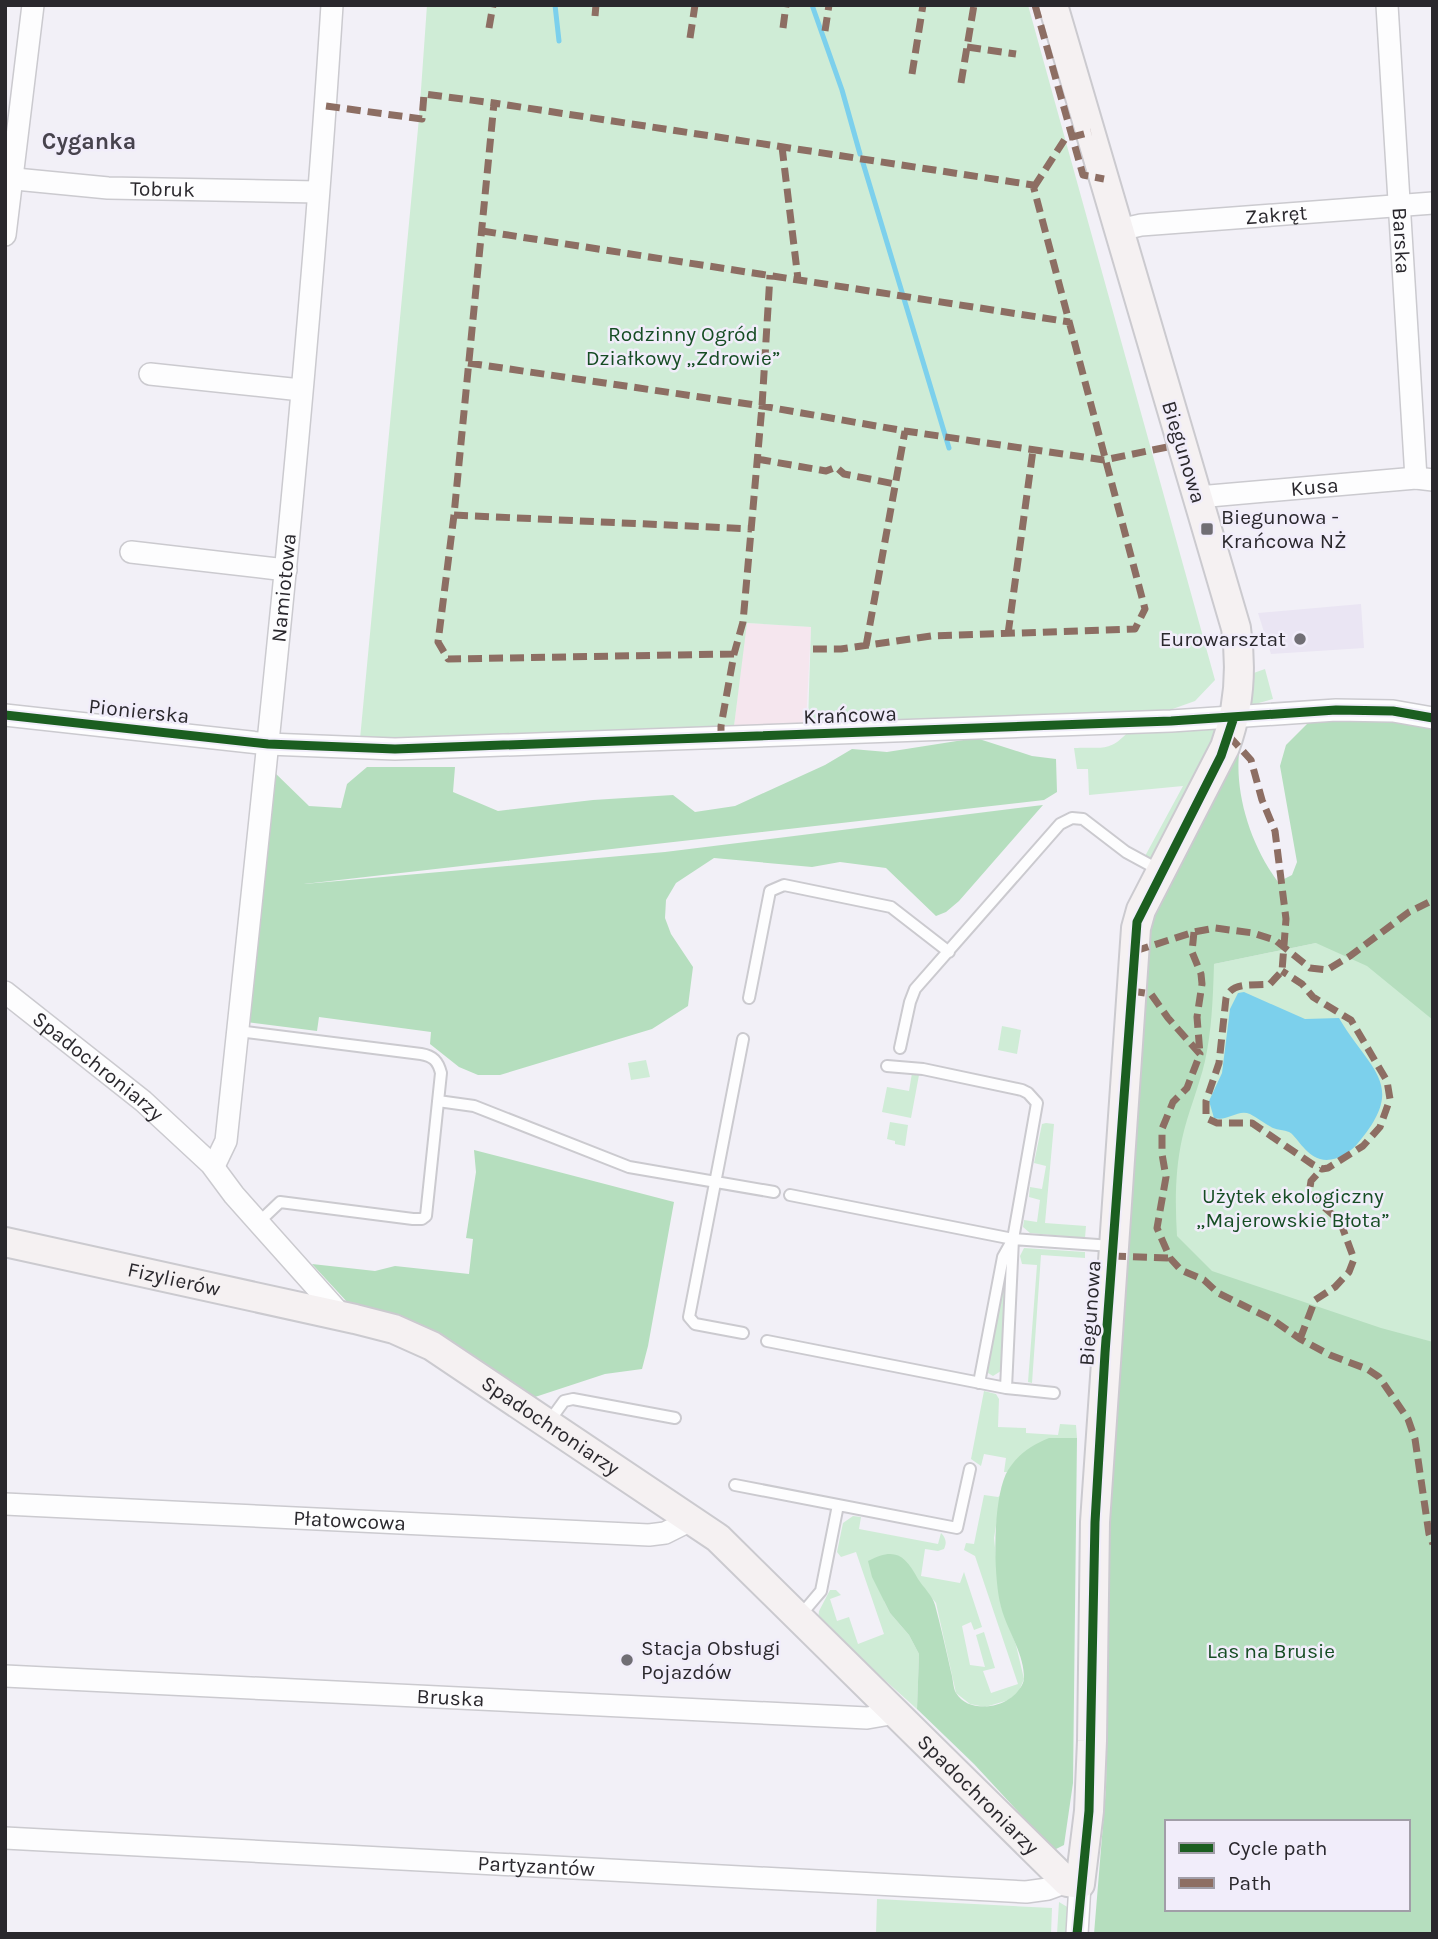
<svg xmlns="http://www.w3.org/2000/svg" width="1438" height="1939" font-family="Karla,sans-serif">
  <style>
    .commercial { fill: #f5e6ee }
    .built { fill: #eae5f3 }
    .green { fill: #cfecd6 }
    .forest { fill: #b5debe; fill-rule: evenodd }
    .water { fill: #7cd0ec }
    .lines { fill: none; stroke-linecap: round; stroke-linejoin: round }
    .stream { stroke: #7cd0ec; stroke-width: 5 }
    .lane-casing { stroke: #cbcacf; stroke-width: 14 }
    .street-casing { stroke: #cbcacf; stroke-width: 24 }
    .secondary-casing { stroke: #cbcacf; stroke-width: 32 }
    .lane { stroke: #fdfdfe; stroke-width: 10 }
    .street { stroke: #fdfdfe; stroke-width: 21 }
    .secondary { stroke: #f5f1f2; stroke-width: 28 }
    .quiet { stroke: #8d6e63; stroke-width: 7; stroke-dasharray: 14 7; stroke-linecap: butt }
    .cycleway-casing { stroke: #f1edfa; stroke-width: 13 }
    .cycleway { stroke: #1b5e20; stroke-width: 9 }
    .poi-dot { fill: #706e74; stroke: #f1edfa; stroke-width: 2.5 }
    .labels { text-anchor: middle; stroke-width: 5; stroke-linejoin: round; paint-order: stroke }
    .street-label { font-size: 21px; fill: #2a282d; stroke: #f1edfa }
    .park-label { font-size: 21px; fill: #164d24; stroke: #f1edfa }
    .poi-label { font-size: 21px; fill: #2a282d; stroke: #f1edfa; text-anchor: start }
    .neighbourhood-label { font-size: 23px; font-weight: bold; fill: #47434d; stroke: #f1edfa }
  </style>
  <rect width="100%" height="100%" fill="#f2f0f7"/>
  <path class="commercial" d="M746 623 811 627 806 723 734 726Z"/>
  <path class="built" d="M1361 604 1364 648 1271 654 1258 613Z"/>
  <path class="green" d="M427 5H1028L1215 680 1195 701 1167 711 808 723 811 627 747 623 734 726 360 739 419 118Z
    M1265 669 1273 699 1259 703 1258 706 1248 703V675Z
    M1216 726 1219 736 1157 860 1144 858 1183 786 1089 795 1088 769H1077L1074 748C1104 746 1108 754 1131 729Z
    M1433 939V1440L1146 1286 1214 964 1316 943Z
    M1002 1026 1021 1030 1017 1054 998 1050Z
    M646 1060 650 1077 631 1080 628 1063Z
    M912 1073 919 1075 911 1118 882 1112 887 1087 909 1091Z
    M890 1122 908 1125 905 1146 895 1144V1141L887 1139Z
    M1046 1123 1054 1124 1045 1223 1086 1226 1085 1238 1030 1233 1023 1227 1024 1220 1037 1222 1040 1200 1029 1197 1030 1187 1042 1189 1046 1166 1034 1163 1042 1124Z
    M1024 1248 1085 1252V1258L1041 1255 1032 1383 1028 1382 1037 1265 1022 1264 1020 1256Z
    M1009 1263 1001 1371 993 1376 988 1373 987 1368 1006 1265Z
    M984 1391 996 1394 999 1399 998 1427 1026 1428V1433L1058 1435 1060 1424 1076 1425 1077 1438C1042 1438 1029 1444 1007 1472H1004L1006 1458 984 1454 981 1466 971 1459Z
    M984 1495 998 1497 1001 1495 994 1538 1001 1606 1016 1645 1024 1679 1019 1691 1009 1700 985 1707 970 1704 956 1693 936 1603 922 1586 884 1601 890 1613 909 1635 919 1654 917 1709 818 1620 819 1611 830 1590H836L841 1595 830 1599 837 1621 849 1617 858 1644 884 1634 856 1552 841 1557 837 1552 843 1523 853 1516 861 1517 859 1529 938 1544 941 1533C946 1538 947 1543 944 1549L938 1551 925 1549 921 1576 960 1583 964 1572 982 1627 974 1630 971 1622 962 1626 970 1665 985 1667 976 1635 984 1632 995 1668 983 1671 991 1693 1018 1684 975 1556 964 1550 966 1543 974 1544Z
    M877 1899 1052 1908 1051 1934H876Z
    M1059 1902 1069 1908 1067 1934H1057Z"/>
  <path class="forest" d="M1378 718 1433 728V1020L1367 966 1316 943 1214 964C1213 996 1212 1029 1205 1061 1199 1087 1188 1112 1182 1139 1175 1171 1175 1203 1177 1236L1212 1271 1381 1328 1433 1342V1934H1094L1106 1788 1110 1497 1151 924 1239 753C1235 797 1252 847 1278 882L1292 875 1297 862 1280 766 1286 745 1310 721ZM1167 1822H1408V1909H1167Z
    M976 738 1032 756 1056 759 1057 792 1044 800 304 884 665 852 1043 805 959 901 946 912 936 916 886 868 840 862 812 867 714 858 676 883 666 900 665 918 671 934 693 967 688 1006 652 1029 500 1075H478L459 1067 430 1044 431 1032 319 1017 317 1031 246 1022 272 770 309 806 341 808 347 784 367 767H455L453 792 498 811 593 800 673 795 695 812 735 806 825 765 852 749 887 752Z
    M474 1150 674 1202 648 1346 642 1369 605 1374 532 1398 349 1304 312 1264 375 1271 395 1266 469 1274 473 1239 466 1238 476 1172Z
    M1049 1438H1077L1073 1783 1064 1845 1056 1849 1052 1848 974 1764 917 1709 919 1654 909 1635 890 1613 872 1577 868 1561C894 1547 905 1554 918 1579 923 1587 933 1596 935 1605 941 1627 946 1650 951 1672 953 1678 953 1688 956 1693 967 1711 994 1709 1009 1699 1016 1695 1024 1685 1024 1678 1024 1653 1007 1630 1001 1607 993 1577 992 1497 1008 1470 1018 1454 1032 1445 1049 1438Z"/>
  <path class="water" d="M1244 992 1305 1019 1339 1018C1370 1071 1408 1084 1358 1143 1350 1153 1334 1163 1320 1159 1305 1155 1296 1135 1289 1132 1284 1130 1278 1130 1273 1128 1265 1124 1258 1118 1250 1114 1237 1109 1228 1122 1214 1118L1209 1101 1222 1073 1230 1009 1238 993Z"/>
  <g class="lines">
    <path class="stream" d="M555 5 559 41
      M812 5 842 90 860 154
      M863 163 949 448"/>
    <defs>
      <path id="lane" d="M749 998 770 891 784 885 891 907 949 952
        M238 1031 421 1054C433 1056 438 1061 441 1073L426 1216 422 1219H413L280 1202 259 1222
        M900 1048 910 1002 915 989 1060 824 1072 818 1083 819 1126 852 1161 871
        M887 1066 923 1069 1022 1090 1028 1093 1037 1103 1013 1239 1006 1388
        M438 1101 474 1106 629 1167 774 1192
        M790 1195 1013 1239 1112 1246
        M743 1333 695 1324 689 1317 743 1039
        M767 1341 1006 1388 1054 1393
        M979 1383 1003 1257 1012 1241
        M548 1423 564 1401 573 1399 675 1418
        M735 1485 957 1528 970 1469
        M799 1617 821 1591 838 1505"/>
      <g id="street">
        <path id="s1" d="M1387 5 1416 478"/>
        <path id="s2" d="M5 178 108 188 318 192"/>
        <path id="s3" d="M1119 230 1141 225 1433 203"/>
        <path d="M5 235 33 5"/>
        <path d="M150 374 301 390"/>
        <path id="s4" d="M1198 497 1416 478 1433 480"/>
        <path d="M131 552 286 570"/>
        <path d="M5 715 268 744 395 749 1171 721 1336 710 1393 711 1433 718"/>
        <path id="s5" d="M5 992 143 1101 211 1164 234 1195 342 1316"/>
        <path id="s6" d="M214 1166 226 1141C266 763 308 385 332 5"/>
        <path id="s7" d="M5 1504 649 1535 665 1533 691 1520"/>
        <path id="s8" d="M5 1676 867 1718 896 1713"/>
        <path id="s9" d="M5 1838 1026 1892 1048 1889 1067 1882"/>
        <path d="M1077 1934 1080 1884"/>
      </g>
      <g id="secondary">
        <path id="s10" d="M5 1242 355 1319 394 1329 432 1346 718 1538 1067 1882 1080 1884 1089 1811 1092 1741 1095 1522 1136 928 1141 910 1225 747C1239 709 1242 669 1236 628L1053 5"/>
      </g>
    </defs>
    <use href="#lane" class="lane-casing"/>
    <use href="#street" class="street-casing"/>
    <use href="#secondary" class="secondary-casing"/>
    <use href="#lane" class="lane"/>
    <use href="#street" class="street"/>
    <use href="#secondary" class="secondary"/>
    <path class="quiet" d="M1035 5 1083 175 1104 179
      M595 16 596 5
      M489 28 493 5
      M783 28 786 5
      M825 31 829 5
      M690 38 695 5
      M967 47 1016 54
      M912 74 923 5
      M961 83 974 5
      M326 106 422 119 424 94 494 103
      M782 147 798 279
      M1034 187 1065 139 1091 132
      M482 231 1070 322
      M468 363 762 406 905 431 1104 460 1182 444
      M757 459 826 471 836 467 844 474 895 484
      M454 515 752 529
      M1008 634 1033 450
      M866 646 905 431
      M734 654 448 659 438 642 454 515 494 103 1033 185 1145 609 1135 629 931 636 841 649H813
      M1229 736 1251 760 1262 800 1275 831 1286 919 1282 971 1270 984C1254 986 1232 981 1226 998L1219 1063 1206 1101V1118L1217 1123H1252L1312 1164 1322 1169 1328 1168 1363 1146 1380 1127 1390 1099 1387 1081 1351 1020 1313 997 1302 984 1282 971
      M721 738V726L734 654 743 622 762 406 770 275
      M1194 932 1192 952 1201 974 1202 984 1197 1017 1200 1054
      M1135 951 1194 932 1215 928 1253 933 1275 940 1310 968 1327 970 1350 956 1409 912 1433 900
      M1131 991 1151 994 1168 1018 1200 1054 1187 1088 1173 1102 1162 1129V1154L1166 1177 1157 1228 1170 1258 1181 1270 1204 1280 1218 1293 1273 1320 1300 1339 1330 1355 1367 1369 1379 1377 1408 1419 1415 1439 1429 1534 1433 1544
      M1112 1256 1170 1258
      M1300 1339 1315 1300 1335 1287 1349 1272 1354 1259 1340 1221 1309 1194 1311 1181 1322 1169"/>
    <defs>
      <path id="cycleway" d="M5 715 268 744 395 749 1171 721 1336 710 1393 711 1433 718
        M1077 1934 1089 1811 1095 1522 1105 1353 1137 922 1221 756 1234 717"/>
    </defs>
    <use href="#cycleway" class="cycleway-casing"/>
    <use href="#cycleway" class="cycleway"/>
  </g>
  <g class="poi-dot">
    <rect x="1200" y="522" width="14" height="14" rx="3.5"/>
    <circle cx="1300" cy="639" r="7"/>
    <circle cx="627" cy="1660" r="7"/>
  </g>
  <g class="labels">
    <g class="street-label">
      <text dy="7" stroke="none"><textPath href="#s2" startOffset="158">Tobruk</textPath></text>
      <text dy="7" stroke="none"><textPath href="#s3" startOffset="158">Zakręt</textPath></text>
      <text dy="7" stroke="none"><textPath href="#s1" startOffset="236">Barska</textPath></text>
      <text transform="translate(1184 452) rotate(73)" y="7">Biegunowa</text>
      <text dy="7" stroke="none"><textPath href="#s4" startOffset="117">Kusa</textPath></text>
      <text dy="7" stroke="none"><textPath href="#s6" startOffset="584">Namiotowa</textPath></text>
      <text transform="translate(139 711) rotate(6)" y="7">Pionierska</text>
      <text transform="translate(850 715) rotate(-2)" y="7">Krańcowa</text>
      <text dy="7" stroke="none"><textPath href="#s5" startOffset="119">Spadochroniarzy</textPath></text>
      <text dy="7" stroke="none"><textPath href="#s10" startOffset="173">Fizylierów</textPath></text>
      <text transform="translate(1090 1313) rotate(-86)" y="7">Biegunowa</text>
      <text dy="7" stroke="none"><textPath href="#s10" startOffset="583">Spadochroniarzy</textPath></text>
      <text dy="7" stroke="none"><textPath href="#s7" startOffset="345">Płatowcowa</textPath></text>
      <text dy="7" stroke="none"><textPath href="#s8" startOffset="446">Bruska</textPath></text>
      <text dy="7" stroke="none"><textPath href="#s10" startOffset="1150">Spadochroniarzy</textPath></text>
      <text dy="7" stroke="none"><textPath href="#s9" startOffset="532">Partyzantów</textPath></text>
    </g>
    <g class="park-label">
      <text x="683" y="341">Rodzinny Ogród<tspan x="683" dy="24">Działkowy „Zdrowie”</tspan></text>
      <text x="1293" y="1203">Użytek ekologiczny<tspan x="1293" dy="24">„Majerowskie Błota”</tspan></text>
      <text x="1271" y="1658">Las na Brusie</text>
    </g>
    <g class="poi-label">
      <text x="1221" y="524">Biegunowa -<tspan x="1221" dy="24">Krańcowa NŻ</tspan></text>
      <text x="1286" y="646" text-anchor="end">Eurowarsztat</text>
      <text x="641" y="1655">Stacja Obsługi<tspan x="641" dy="24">Pojazdów</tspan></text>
    </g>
    <g class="neighbourhood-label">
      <text x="89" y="149">Cyganka</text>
    </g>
  </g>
  <rect width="1438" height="1939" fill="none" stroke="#2a282d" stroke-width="14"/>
  <rect x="1165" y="1820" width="245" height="91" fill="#f1edfa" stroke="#a19ea8" stroke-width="2"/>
  <rect x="1179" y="1843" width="35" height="10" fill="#1b5e20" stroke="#a19ea8" stroke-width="2"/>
  <text x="1228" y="1855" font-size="21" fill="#2a282d">Cycle path</text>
  <rect x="1179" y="1878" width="35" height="10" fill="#8d6e63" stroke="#a19ea8" stroke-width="2"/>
  <text x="1228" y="1890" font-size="21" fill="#2a282d">Path</text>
</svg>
